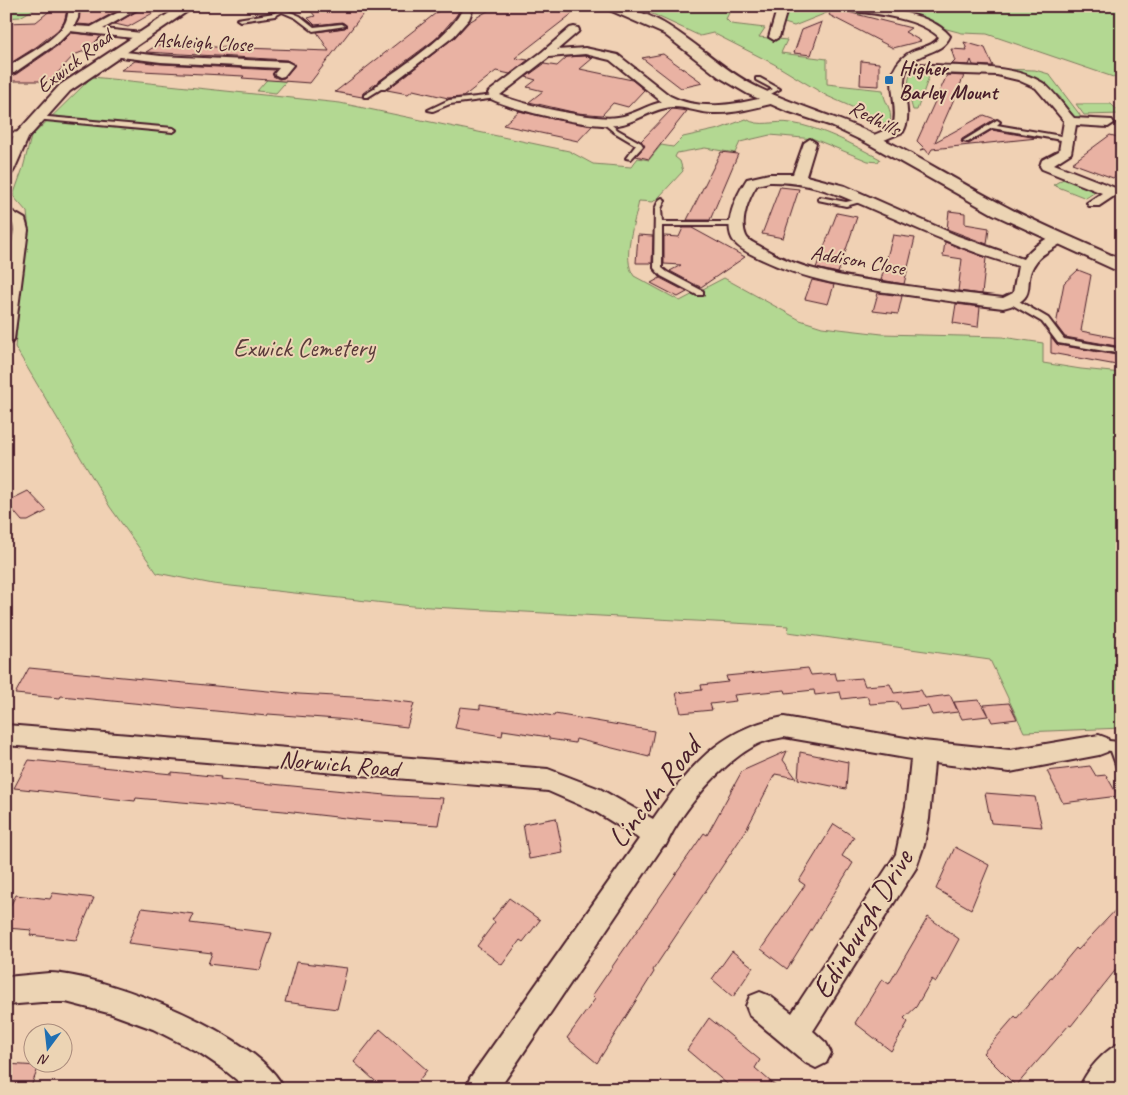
<svg xmlns="http://www.w3.org/2000/svg" width="1128" height="1095" font-family="Caveat,sans-serif">
  <style>
    .green { fill: #b3d892; stroke: #7e7c5e }
    .building { fill: #e9b2a3; stroke: #4a1f2b }
    .lines { fill: none; stroke-linecap: round; stroke-linejoin: round }
    .service-casing { stroke: #4a1f2b; stroke-width: 4 }
    .minor-casing { stroke: #4a1f2b; stroke-width: 4 }
    .tertiary-casing { stroke: #4a1f2b; stroke-width: 4 }
    .service { fill: #ecd4b4; fill-rule: evenodd }
    .minor { fill: #ecd4b4; fill-rule: evenodd }
    .tertiary { fill: #ecd4b4; fill-rule: evenodd }
    .poi-dot { fill: #1f6fb2; stroke: #ecd4b4; stroke-width: 2 }
    .labels { text-anchor: middle; stroke-width: 4; stroke-linejoin: round; paint-order: stroke }
    .far-street-label { font-size: 21px; fill: #4a1f2b; stroke: #ecd4b4 }
    .far-poi-label { font-size: 21px; font-weight: bold; fill: #4a1f2b; stroke: #ecd4b4; text-anchor: start }
    .park-label { font-size: 25px; fill: #5a3b3a; stroke: #ecd4b4 }
    .street-label { font-size: 25px; fill: #4a1f2b; stroke: #ecd4b4 }
    .near-street-label { font-size: 30px; fill: #4a1f2b; stroke: #ecd4b4 }
  </style>
  <rect width="100%" height="100%" fill="#f0d1b4"/>
  <filter id="ink" filterUnits="userSpaceOnUse"><feTurbulence type="fractalNoise" baseFrequency=".02" numOctaves="2"/><feDisplacementMap in="SourceGraphic" scale="10" xChannelSelector="R" yChannelSelector="G"/><feConvolveMatrix kernelMatrix="1 2 1 2 8 2 1 2 1" color-interpolation-filters="sRGB"/></filter>
  <g filter="url(#ink)">
    <path class="green" d="M6 6H47L34 9 20 17 6 18Z
      M662 6H713L729 13 726 19 731 24 765 28 759 37 787 40 781 53 827 59V84L883 90C884 104 893 107 890 124L871 121 870 115 827 96 774 64 713 33 700 36 644 10Z
      M789 6H811L863 13 856 18 829 12 794 26 781 22Z
      M858 6 929 10V6H1122V80L987 34 962 33Z
      M998 69 1035 70 1049 74 1080 115 1079 118C1068 116 1063 107 1061 98 1042 81 1022 72 998 69Z
      M914 73 930 74 917 110H913C910 100 906 85 910 75Z
      M271 75 290 77 276 93 257 91Z
      M92 77 340 103 569 151 593 164 631 167 638 158 649 160 661 145 673 147 683 137 719 129 746 119C760 128 775 120 791 123 823 128 852 144 880 159L878 162 868 161 814 139 770 135 740 142 735 153 705 148 677 153 675 157 680 161 683 171 659 197 653 202 639 201C635 222 621 258 634 276L680 301 724 278 800 320 822 327 882 334 1002 337 1043 343V363L1081 369 1122 373V728L1024 732 990 660 788 632 789 626 412 606 213 584 157 573 110 507 15 347 24 258 29 231 27 212 13 196 23 168 31 137Z
      M1076 104H1111L1116 109H1122V114L1084 115Z
      M1065 178 1100 189 1086 198 1053 185Z"/>
    <path class="building" d="M101 6H126L91 25 77 24 80 11H90Z
      M145 6H165L128 27 115 24Z
      M307 6H369L310 83 242 78 244 76 121 70 135 61 161 64 275 70 273 76 279 79 284 78 295 65 287 60 146 52 157 45 329 51 317 32 345 28 347 26 342 22 315 25 308 18 315 16Z
      M445 6H462L456 16 437 38 363 93 362 97 335 92Z
      M496 6H534L573 13 515 58 528 60 510 74 496 71 463 97 448 98 413 90 408 94 387 90 455 37 469 22Z
      M832 8 911 28 905 32 921 41 893 48 829 15Z
      M52 9 67 10 64 22 58 30 36 47 6 66V23L36 22Z
      M822 22 811 55 794 53 802 30Z
      M71 33 101 36 87 50 74 55 50 81H6V75H15L60 44Z
      M964 42 985 48 993 66 973 65 971 60 969 65 952 64 955 61 951 49 967 50Z
      M663 54 671 60 703 83 681 88 642 58Z
      M585 56 593 58 580 69 632 80 644 90 628 107 613 103 602 115 577 113 529 102 543 91 527 87 536 80 526 77 544 64 557 66 567 57Z
      M861 61 879 63V86L860 85Z
      M947 75 964 76 935 142 984 115 995 119 962 139 961 142 969 144 992 130 1037 138 932 149 929 154 925 149 920 150 924 148 917 141Z
      M672 109 687 111 649 159 636 156 645 146 641 141Z
      M519 111 553 119 592 126 578 141 503 125Z
      M1110 135 1122 138V171L1113 178 1072 163Z
      M721 152 738 154 710 220H687Z
      M780 187 799 189 783 238 762 234Z
      M949 211 965 213V224L989 228 987 244 947 229Z
      M837 213 857 217 838 273 816 268Z
      M683 228H692L745 257 701 287 696 285 670 271 681 265 664 264V236L679 237Z
      M638 235 653 236 652 263H636Z
      M893 235 915 238 904 284 881 280Z
      M945 242 986 258 982 294 958 291 962 259 943 256Z
      M1078 270 1091 275 1081 331 1122 339V347L1065 337 1056 325 1064 283Z
      M660 278 687 292 678 297 651 283Z
      M812 280 834 285 828 304 805 299Z
      M878 293 902 296 898 314 873 311Z
      M956 304 980 307 978 327 953 323Z
      M1051 336 1058 345 1122 356V366L1051 353Z
      M28 491 47 511 28 521H22L6 502Z
      M29 668 299 694 371 698 414 703 407 727 337 719 268 714 267 716 61 696 60 698 15 694Z
      M808 668 811 675 835 673 837 680 862 678 865 686 890 684 894 693 921 690 925 698 950 695 958 712 932 715 928 706 901 709 898 702 870 704 867 696 842 699 840 692 815 695 814 690 786 693 785 690 734 695 736 701 710 704 712 710 681 713 676 693 702 690 701 685 728 682 726 676Z
      M979 700 988 716 962 719 954 702Z
      M1009 703 1017 719 992 722 984 705Z
      M480 705 554 716 555 714 654 731 649 757 576 739 575 743 549 739V737L503 730 502 736 455 728 460 707 480 709Z
      M787 751 783 760 796 778 775 774 745 832 653 970 654 972 597 1063 567 1038 595 999 592 996 704 833 707 835 742 771Z
      M800 752 848 762 846 789 798 779Z
      M29 760 172 774V772L221 777 220 779 396 796 443 798 438 825 363 820 284 811 136 798 135 801 14 788Z
      M1090 766 1096 776 1106 775 1118 796 1063 803 1047 771Z
      M985 793 1035 797 1042 827 991 823Z
      M556 818 563 853 529 859 523 824Z
      M834 824 854 837 842 856 853 863 787 969 761 949 805 885 799 881Z
      M955 847 989 865 971 909 936 889Z
      M53 893 94 898 76 940 30 935 32 930 6 928V914L16 895 50 899Z
      M509 898 540 920 523 942 520 940 502 965 477 946 495 922 492 920Z
      M1122 903V962L1071 1026 1069 1025 1016 1086 983 1053 1015 1016 1017 1018 1076 948 1078 950Z
      M142 908 194 914 190 923 272 933 260 970 208 964 212 953 128 943Z
      M928 917 959 939 936 982 932 979 916 1007 904 1018 908 1022 891 1051 855 1023 882 979 889 984Z
      M732 951 753 967 733 997 712 979Z
      M296 962 347 968 337 1009 285 1002Z
      M709 1018 760 1060 755 1068 779 1089H733L687 1050Z
      M380 1029 427 1070 412 1089H384L354 1062Z
      M6 1064 39 1066 30 1089H6Z"/>
    <g class="lines">
      <defs>
        <path id="service" d="M285 6H291L286 10 300 16 314 27 342 24 345 26 313 31 296 18 282 12 275 16 240 21 237 19 274 13Z
          M756 78H760L780 89 765 97H761V95L773 89 756 80Z
          M379 86 384 87 368 97H364V95Z
          M495 95 497 96V98L450 104 433 111 428 110 449 100Z
          M37 116 173 128 176 130 173 132 35 119V117Z
          M997 120 1000 122 997 125 1067 137 1070 139 1067 141 992 128 968 142 963 141Z
          M603 121H607L618 130 641 143 643 146 631 159 626 158 636 145 614 132 603 123Z
          M6 133 24 132 27 134 24 136 6 137Z
          M820 197 846 202 864 198 867 200 846 206 818 200V198Z
          M662 198 665 200 661 209 662 222H735L739 224 735 226H662V268L667 272 703 291V295H697L661 276 654 268 655 209 659 200Z
          M1011 300H1017L1048 318 1064 339 1122 349V354L1058 343 1042 322 1011 304Z
          M1099 740 1119 742 1122 748V771L1118 770 1111 751 1095 749 1093 745 1095 741Z"/>
        <path id="minor" d="M69 6H79L78 18 74 26 91 27 130 6H143L103 29 142 33 147 36 142 39 70 31 59 42 14 73H6V68C23 57 53 42 64 25 68 19 68 13 69 6Z
          M464 6H474L469 19 454 36 385 89H377L375 87 377 85C403 65 452 36 464 6Z
          M778 6H788L779 37 774 40 769 37Z
          M834 6C866 6 929 9 950 36 943 53 923 51 911 63 950 69 1009 61 1043 83 1054 91 1064 107 1074 118L1112 120 1114 123 1108 127 1076 125 1071 153 1054 164 1118 189 1120 192 1099 206H1089L1087 203 1102 193 1042 169 1040 166 1042 160 1059 151 1064 121 1036 88 1018 80 997 75 935 73 907 69C897 90 915 111 903 132L877 143H869L867 140 869 137 893 127C901 101 879 75 906 55 916 47 933 48 939 37 917 16 868 13 839 9Z
          M574 27 578 28 579 30 578 32 557 50 585 48 618 55 670 96C701 112 739 104 771 96L777 100 775 103C754 108 733 114 711 113 698 112 686 107 673 107 653 108 637 122 618 125 591 128 516 111 491 99L488 93 490 91 542 52 570 28ZM585 54 610 60 662 102C647 105 633 115 618 117 595 121 523 105 500 95L549 57Z
          M117 51 161 56 287 62 293 65 284 76 280 77 274 74 279 68 161 62 113 56 112 54Z
          M810 139 816 143 806 176 845 186 958 236 1023 259C1031 248 1051 232 1064 235L1066 238C1059 248 1043 251 1036 262 1019 284 1043 298 1003 308 969 304 935 299 901 294 853 288 805 280 761 259 753 255 741 250 735 243 721 226 737 194 747 179L769 174H793L804 143ZM769 182C817 181 850 200 893 218 934 236 975 254 1018 266L1013 293 1003 298C969 294 935 290 900 285 853 278 802 272 761 247 756 244 748 241 746 236 739 221 749 197 757 185Z
          M6 208 25 219 28 230 14 339 12 342 6 344V282L14 230 13 224 6 219Z
          M784 717 923 741 1010 750 1099 735 1107 738 1111 745 1107 752 1099 755 1010 772 934 763 929 819 924 845 916 868 813 1031 826 1043 831 1053 826 1063 816 1068 806 1063 750 1016 746 1006 750 996 760 992 770 996 792 1013 896 854 906 806 911 759 784 737C775 739 766 740 758 744 723 761 682 810 666 845L663 846 499 1089H466L470 1078 639 839 635 836 596 812 548 791 6 745V725L548 769 600 789 653 819C689 768 719 728 784 717Z
          M49 973C105 974 262 1036 284 1089H248L222 1068 200 1053 153 1029 112 1014 66 1002H42L6 1005V977Z
          M1122 1042V1080L1114 1089H1079C1086 1071 1104 1050 1122 1042Z"/>
        <path id="tertiary" d="M180 6H195L70 91 28 138 14 170 12 173 6 175V152L13 137 60 85Z
          M605 6C667 6 707 63 759 88 798 107 840 117 879 137 921 158 962 184 1005 206 1043 226 1083 242 1122 260V273L993 214 867 143 829 125 784 110 748 94 719 77 664 34 607 9Z"/>
      </defs>
      <use href="#service" class="service-casing"/>
      <use href="#minor" class="minor-casing"/>
      <use href="#tertiary" class="tertiary-casing"/>
      <use href="#service" class="service"/>
      <use href="#minor" class="minor"/>
      <use href="#tertiary" class="tertiary"/>
    </g>
  </g>
  <rect class="poi-dot" x="884" y="75" width="10" height="10" rx="2.5"/>
  <g class="labels">
    <g class="far-street-label">
      <text transform="translate(203 42) rotate(3)" y="7">Ashleigh Close</text>
      <text transform="translate(74 61) rotate(-38)" y="7">Exwick Road</text>
      <text transform="translate(875 118) rotate(27)" y="7">Redhills</text>
      <text transform="translate(858 260) rotate(10)" y="7">Addison Close</text>
    </g>
    <g class="far-poi-label">
      <text x="899" y="75">Higher<tspan x="899" dy="24">Barley Mount</tspan></text>
    </g>
    <g class="park-label">
      <text x="304" y="356">Exwick Cemetery</text>
    </g>
    <g class="street-label">
      <text transform="translate(339 763) rotate(5)" y="9">Norwich Road</text>
    </g>
    <g class="near-street-label">
      <text transform="translate(654 792) rotate(-52)" y="10">Lincoln Road</text>
      <text transform="translate(862 924) rotate(-59)" y="10">Edinburgh Drive</text>
    </g>
  </g>
  <rect width="1128" height="1095" fill="none" stroke="#ecd4b4" stroke-width="25"/>
  <rect x="12" y="12" width="1103" height="1070" fill="none" stroke="#4a1f2b" stroke-width="2" filter="url(#ink)"/>
  <g transform="translate(48 1048) rotate(195)"><circle r="24" fill="#ecd4b4" stroke="#ab8c7d"/>
  <path d="M0-4L9 19L0 12L-9 19Z" fill="#1f6fb2"/>
  <text y="-8" font-size="14" font-weight="bold" text-anchor="middle" fill="#4a1f2b">N</text>
  </g>
</svg>
